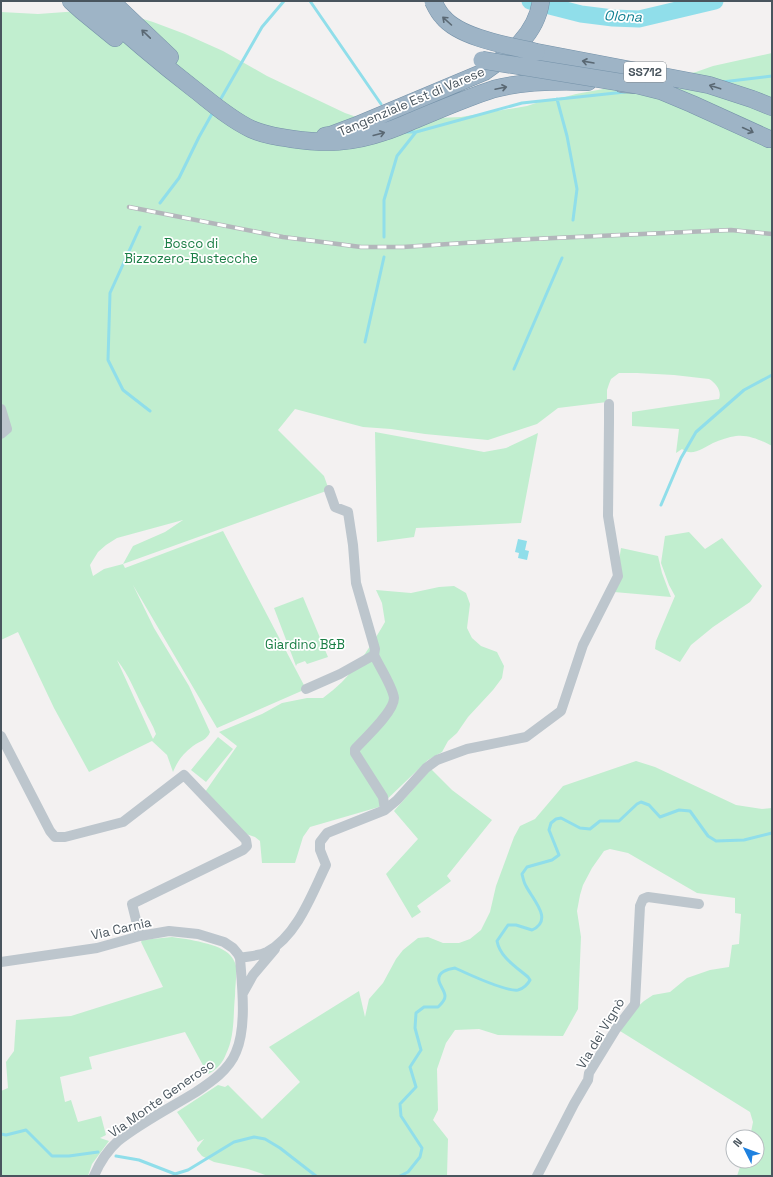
<svg xmlns="http://www.w3.org/2000/svg" width="773" height="1177" font-family="'Space Grotesk',sans-serif">
  <style>
    .green { fill: #c1eecf; fill-rule: evenodd }
    .water { fill: #90deea }
    .lines { fill: none; stroke-linecap: round; stroke-linejoin: round }
    .stream { stroke: #90deea; stroke-width: 3 }
    .river { stroke: #90deea; stroke-width: 17 }
    .trunk-casing { stroke: #7592a9; stroke-width: 18 }
    .minor { stroke: #bdc6cd; stroke-width: 10 }
    .trunk { stroke: #9eb4c6; stroke-width: 17 }
    .rail-casing { stroke: #b3b6bb; stroke-width: 4.5 }
    .rail { stroke: #fff; stroke-width: 3; stroke-dasharray: 9; stroke-linecap: butt }
    .trunk-bridge-casing { stroke: #7592a9; stroke-width: 18; stroke-linecap: butt }
    .trunk-bridge { stroke: #9eb4c6; stroke-width: 17 }
    .oneway { stroke: #5a6873 }
    .labels { text-anchor: middle; stroke-width: 3.5; stroke-linejoin: round; paint-order: stroke }
    .shield { fill: #fff; stroke: #80888e; stroke-width: 1 }
    .shield-label { font-size: 12px; font-weight: bold; fill: #49555e }
    .street-label { font-size: 13px; fill: #49555e; stroke: #fff }
    .park-label { font-size: 13px; fill: #1a7e45; stroke: #fff }
    .water-label { font-size: 14px; font-style: italic; fill: #118092; stroke: #fff }
  </style>
  <rect width="100%" height="100%" fill="#f3f1f1"/>
  <path class="green" d="M93 10 140 18 153 22 185 34 223 51 267 76 345 113 380 125 437 118 461 117 527 106 545 100 565 97 576 94 696 72 713 66 772 53V446C763 441 748 434 736 436 729 437 720 440 713 443 703 448 692 457 682 449L676 453 679 429 632 426V412L719 399C722 391 716 383 709 379L674 375 637 373H619L611 379 609 384 607 390V402L558 408 537 424 488 440 425 434 391 429 363 427 295 409 278 430 324 476 329 490 123 564 125 568 223 531 306 689 217 728 133 585 154 628 189 686 210 732C207 740 200 741 193 746 183 754 178 760 173 772L167 755 152 741 89 772 54 708 18 632 1 640V12L38 14ZM183 520 165 532 133 546 123 564 104 569 93 576 90 565 98 552 106 545 117 538ZM117 660C129 675 135 692 144 709 148 718 153 725 156 734L153 739Z
    M375 432 484 452 506 448 538 433 521 523 416 528 414 537 377 542Z
    M689 532 705 549 722 538 762 586 750 602 713 627 691 645 680 662 655 649 656 641 675 596 669 585 661 563 665 536Z
    M621 548 658 556 662 573 671 597 614 592Z
    M454 586 466 593 470 604 467 628 472 638 481 646 497 652 504 666 502 678 493 690 468 717 457 733 448 741 442 752 428 760 379 807 310 827 303 837 295 863H262L260 841 255 837 246 834 205 792 237 746 219 732 262 714 282 703 307 698H323C329 693 336 688 342 682 358 666 374 641 385 622L382 603 376 590 411 593 439 587Z
    M303 597 328 657 307 664 305 661 297 664 296 666 274 608Z
    M218 737 233 749 206 782 191 770Z
    M636 761 655 767 736 805 762 809 772 808V1176H737L742 1161H757V1137H750L753 1122 750 1112 620 1031 635 1009 644 1001 653 995 670 992 687 978 710 970 729 967 732 945 739 944 741 914 735 913V898L697 893 628 853 610 849 604 851 592 868 583 885 580 895 577 911 581 937 578 1009 563 1036 498 1035 479 1029 455 1030 446 1043 437 1069 438 1110 433 1120 448 1139 447 1176H268L248 1169 214 1162 202 1156 197 1150V1148L204 1139 198 1142 177 1112 218 1085 225 1087 228 1085 262 1119 300 1082 269 1047 359 991 365 1017 369 999 383 983 396 959 403 950 418 938 428 937 443 943H459L470 939 481 930 490 912 496 886 514 837 520 826 535 819 563 786Z
    M431 769 452 790 492 820 447 876 451 881 417 906 421 912 412 918 386 874 418 839 394 811Z
    M172 937C187 939 221 944 230 955 233 958 235 962 236 966 237 976 235 986 235 996 233 1015 235 1036 226 1054 223 1062 217 1070 208 1074L205 1069 185 1032 89 1057 92 1069 60 1077 65 1102 71 1100 78 1122 101 1116 106 1135 100 1138 109 1141 92 1164 88 1176H1V1091L8 1088 6 1062 14 1051 16 1020 71 1016 163 987 141 942 142 940Z"/>
  <path class="water" d="M518 539 527 541 525 550 529 551 527 560 518 558 519 553 515 552Z"/>
  <g class="lines">
    <path class="stream" d="M310 1 381 104
      M722 82 772 76
      M557 99 567 136 577 189 573 220
      M219 102 262 27 284 1
      M405 132H416L522 103 625 92
      M160 203 179 178 199 137 213 112
      M140 227 110 293 108 360 123 390 150 411
      M384 237V200L397 156 416 132
      M365 342 384 257
      M514 369 562 258
      M661 505 681 458 696 432 744 390 772 375
      M1 1134 6 1135 26 1130 52 1156H69L98 1152
      M116 1156 139 1160 175 1174 188 1170 234 1142 254 1137 265 1139 280 1148 316 1176
      M400 1176 408 1172 420 1157 422 1148 401 1116 400 1104 416 1087 410 1067 421 1050 415 1028 416 1013 424 1007H438C441 1004 445 1001 445 996 445 991 440 986 439 981 437 972 448 969 455 968 468 974 506 992 518 990 523 989 528 984 530 980L528 977C515 966 500 957 497 941L508 925H516L532 930C554 920 533 900 526 886 524 883 523 878 522 874L527 867 552 860 559 855 549 830 551 823 556 819 561 818 580 828 590 829 600 821H619L637 804 641 802 649 805 660 817 679 810 690 811 708 836 716 841 744 840 772 833"/>
    <path class="river" d="M530 1 581 14 613 18 639 19 715 1"/>
    <defs>
      <path id="trunk" d="M71 1 82 11 115 38
        M90 1C124 32 158 61 194 89 212 103 230 119 251 129 264 135 278 137 292 139 326 144 352 143 384 132 394 129 403 125 412 121 439 110 466 98 494 89 523 81 558 81 588 82
        M111 1 170 57
        M536 52 709 85 752 99 772 107
        M622 84 637 85 661 91 692 104 769 139
        M325 136 331 135 355 126 484 72C510 54 536 35 541 1"/>
    </defs>
    <use href="#trunk" class="trunk-casing"/>
    <path class="minor" d="M1 409 7 429 1 434
      M374 655C379 666 393 687 394 698 394 712 365 738 355 749V753L383 797 385 810
      M306 689 340 674 374 655 375 649 356 583 353 545 348 512 335 507 329 490
      M1 736 50 831 55 837H65L123 822 184 775 246 840 247 846 243 850 132 904 140 936
      M240 958C249 956 259 956 267 952 297 936 312 894 326 865L320 850V842L327 833 385 810 397 800 426 768 437 760 467 749 526 737 561 711 583 645 618 576 608 516 609 422V404
      M1 962 97 948 140 936 169 931 198 934 224 942 233 948 238 954 240 958C242 985 247 1027 236 1052 229 1070 211 1082 196 1092 170 1108 142 1122 118 1141 108 1150 99 1164 94 1176
      M243 993 253 975 275 949
      M537 1176 574 1104 588 1080 589 1073 616 1029 635 1004 640 906 643 899 648 897 699 904"/>
    <use href="#trunk" class="trunk"/>
    <defs>
      <path id="rail" d="M129 207 283 237 361 247H403L510 240 731 230 772 234"/>
    </defs>
    <use href="#rail" class="rail-casing"/>
    <use href="#rail" class="rail"/>
    <defs>
      <path id="trunk-bridge" d="M433 1C436 7 438 12 443 17 460 38 510 46 536 52
        M482 60 637 85"/>
    </defs>
    <use href="#trunk-bridge" class="trunk-bridge-casing"/>
    <use href="#trunk-bridge" class="trunk-bridge"/>
  </g>
  <defs><path id="oneway-shaft" d="M-6 0H5M1.5-3L5.5 0L1.5 3" fill="none" stroke-width="1.6" stroke-linecap="round" stroke-linejoin="round"/></defs>
  <g class="oneway">
    <use href="#oneway-shaft" transform="translate(447 21) rotate(-138)"/>
    <use href="#oneway-shaft" transform="translate(146 34) rotate(-136)"/>
    <use href="#oneway-shaft" transform="translate(588 62) rotate(-170)"/>
    <use href="#oneway-shaft" transform="translate(715 87) rotate(-162)"/>
    <use href="#oneway-shaft" transform="translate(501 88) rotate(-12)"/>
    <use href="#oneway-shaft" transform="translate(748 130) rotate(25)"/>
    <use href="#oneway-shaft" transform="translate(379 134) rotate(-15)"/>
  </g>
  <g class="labels">
    <rect class="shield" x="624" y="62" width="42" height="20" rx="3"/>
    <g class="shield-label">
      <text x="645" y="76">SS712</text>
    </g>
    <g class="street-label">
      <text transform="translate(411 101) rotate(-23)" y="5">Tangenziale Est di Varese</text>
      <text transform="translate(121 928) rotate(-13)" y="5">Via Carnia</text>
      <text transform="translate(600 1033) rotate(-59)" y="5">Via dei Vignò</text>
      <text transform="translate(161 1098) rotate(-35)" y="5">Via Monte Generoso</text>
    </g>
    <g class="park-label">
      <text x="191" y="248">Bosco di<tspan x="191" dy="15">Bizzozero-Bustecche</tspan></text>
      <text x="305" y="649">Giardino B&amp;B</text>
    </g>
    <g class="water-label">
      <text transform="translate(623 16) rotate(2)" y="5">Olona</text>
    </g>
  </g>
  <rect width="773" height="1177" fill="none" stroke="#49555e" stroke-width="4"/>
  <g transform="translate(745 1149) rotate(312)"><circle r="19" fill="#ffffff" stroke="#b6bbbf"/>
  <path d="M0-3L7 15L0 10L-7 15Z" fill="#1f81df"/>
  <text y="-6" font-size="11" font-weight="bold" text-anchor="middle" fill="#49555e">N</text>
  </g>
</svg>
